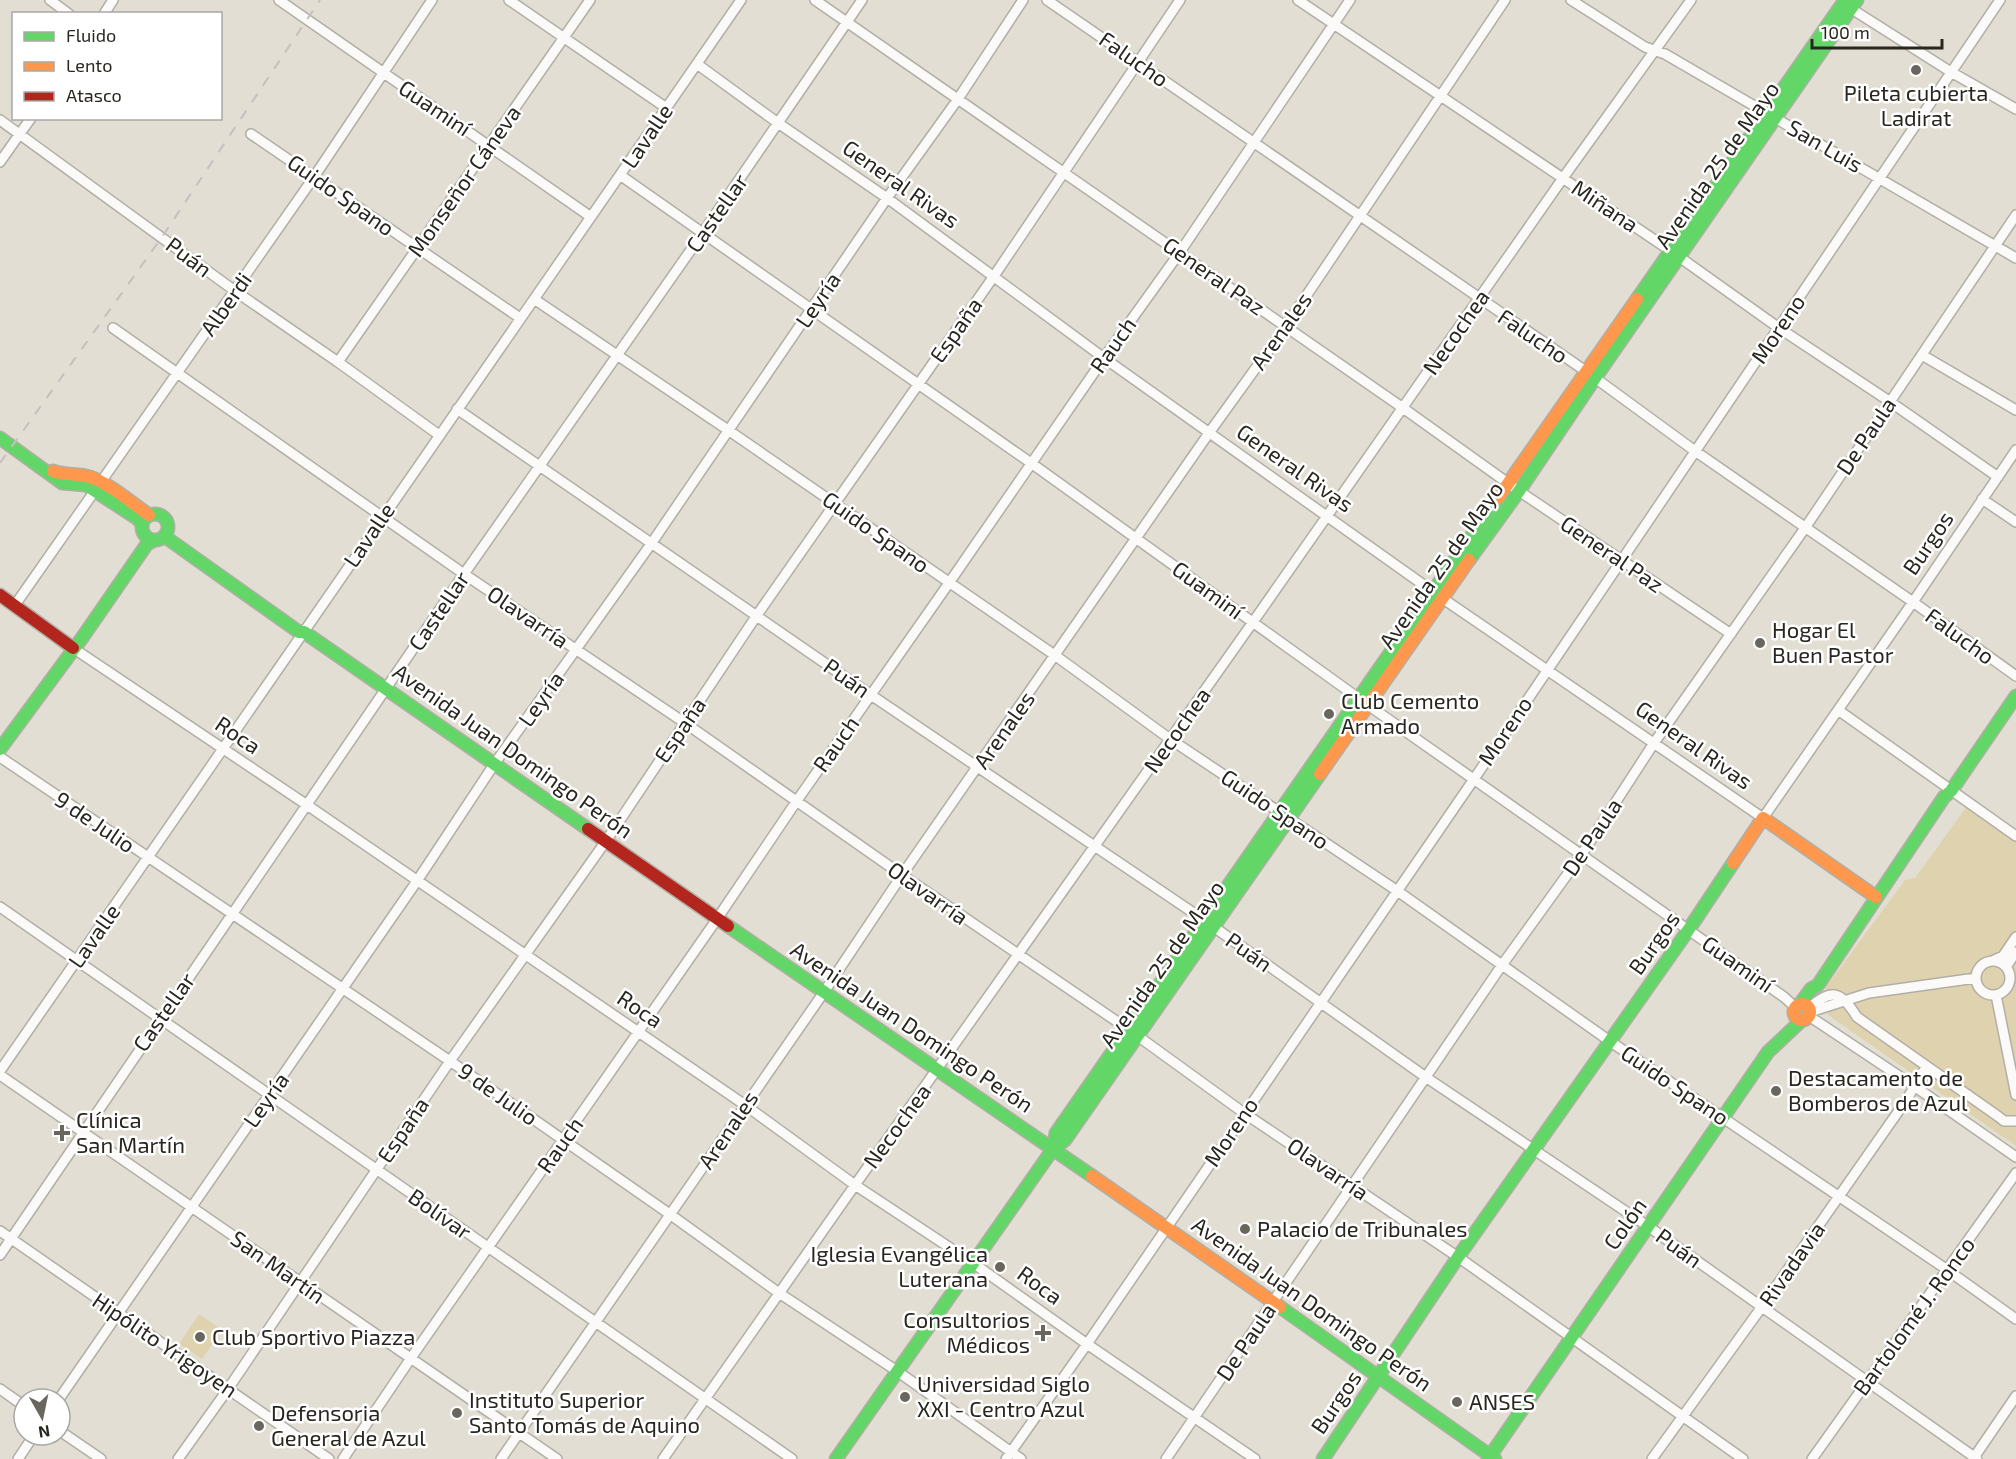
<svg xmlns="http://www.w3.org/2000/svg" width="2016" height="1459" font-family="'Exo 2',sans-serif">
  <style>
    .green { fill: #dfd3af }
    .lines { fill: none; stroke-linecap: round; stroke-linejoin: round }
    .street-casing { stroke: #b1aea6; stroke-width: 12 }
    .fast-casing { stroke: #b1aea6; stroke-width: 15 }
    .slow-casing { stroke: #b1aea6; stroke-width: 15 }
    .jam-casing { stroke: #b1aea6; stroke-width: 15 }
    .street { stroke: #fbfaf8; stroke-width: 9 }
    .fast { stroke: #63d668; stroke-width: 12 }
    .slow { stroke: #ff974d; stroke-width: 12 }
    .jam { stroke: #b3261e; stroke-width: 12 }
    .rail { stroke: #c3c1bf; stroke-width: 2; stroke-dasharray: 10 10; stroke-linecap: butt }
    .poi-dot { fill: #69665e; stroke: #fff; stroke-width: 2 }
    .labels { text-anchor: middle; stroke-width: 5; stroke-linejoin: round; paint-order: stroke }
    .street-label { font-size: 22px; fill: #28261f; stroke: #fff }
    .poi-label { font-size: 22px; fill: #28261f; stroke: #fff; text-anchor: start }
  </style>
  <rect width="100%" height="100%" fill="#e2ded3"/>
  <path class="green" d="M1967 806 2016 837V1146L1828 1015 1826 987 1905 880 1915 878Z
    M199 1314 222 1330 202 1359 179 1344Z"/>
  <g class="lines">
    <defs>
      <path id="street" d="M50 0 69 14
        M279 0 591 217
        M509 0 665 107
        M815 0 1403 408 1519 491 1731 634
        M1047 0 1587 372 1695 451 1913 602 2016 676
        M1298 0 1671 251 1779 328 1889 401 1998 477
        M1571 0 1645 47 1665 54 2016 258
        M1847 6 1951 72 2016 109
        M104 14 113 0
        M697 64 778 123 887 198 1104 358 1442 598 1763 818 1913 602 2016 450
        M0 120 235 291 338 362 439 435
        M251 134 520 318
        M0 162 31 118
        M620 175 1031 463 1368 705 1784 997 1795 1007
        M534 299 728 430 1056 656 1170 739 1396 890 1611 1042 1946 1269 2016 1319
        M113 328 464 574 685 723 902 875 1128 1029 1244 1113 1458 1257 1743 1459
        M1922 355 2016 410
        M338 362 590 0
        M457 409 871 695 1204 920 1427 1078 1649 1227 1977 1459
        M1982 499 2016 522
        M15 605 314 177 432 0
        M73 648 307 805 745 1105 855 1185 973 1263 1087 1344 1255 1459
        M1838 710 2016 836
        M0 757 450 1061 671 1215 779 1293 897 1371 1021 1459
        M0 907 792 1459
        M1994 960 2003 956 2016 937
        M1976 978a17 17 0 1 1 34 0a17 17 0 1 1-34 0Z
        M2006 967 2016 952
        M1996 995 2016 1095
        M1809 1008C1833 987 1841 992 1857 1017L1999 1117 2004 1121H2016
        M1810 1012 1869 993 1976 978
        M1809 1016 1914 1086 2016 1157
        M0 1071C248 715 492 356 741 0
        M0 1075 557 1459
        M0 1231 329 1459
        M0 1255 464 574 702 234 862 0
        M0 1389 24 1406
        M59 1399 417 881 495 763 651 544 887 198 958 99 1023 0
        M60 1431 101 1459
        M18 1459 34 1435
        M178 1459 228 1389 450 1061 606 841 757 615 994 276 1180 0
        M343 1459 411 1358 717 919 796 802 949 583 1104 358 1180 252 1350 0
        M501 1459 824 992 902 875 1209 433 1286 326 1505 0
        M663 1459 855 1185 1253 622 1563 178 1691 0
        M1006 1459 1087 1344 1474 779 2000 0
        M1166 1459 1502 965 1582 854 1654 743 1805 528 2016 215
        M1652 1459 1761 1308 1907 1099 1926 1067
        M1812 1459 2016 1173
        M1973 1459 2016 1396"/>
      <path id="fast" d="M1637 299 1845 0
        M0 438 62 483 86 485 138 519 142 524
        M142 527a13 13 0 1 1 26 0a13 13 0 1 1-26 0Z
        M164 536 299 632H304L588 829
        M1469 560 1519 491 1595 378 1857 0
        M0 749 82 638 147 544 155 540
        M728 926 1092 1176
        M1800 1004 1811 989 1818 985 1944 797 1951 791 2016 696
        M1053 1149 1056 1133 1498 498
        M1280 1307 1495 1459
        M836 1459 1053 1149 1065 1140 1320 774
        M1323 1459 1458 1257 1689 929 1733 863
        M1488 1459 1768 1052 1803 1019"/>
      <path id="slow" d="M53 471C65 476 78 473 90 477 112 485 130 502 149 515
        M1498 498 1637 299
        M1320 774 1469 560
        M1733 863 1763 818 1876 897
        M1794 1012a8 8 0 1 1 16 0a8 8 0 1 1-16 0Z
        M1092 1176 1280 1307"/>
      <path id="jam" d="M0 595 73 648
        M588 829 728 926"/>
    </defs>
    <use href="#street" class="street-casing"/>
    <use href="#fast" class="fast-casing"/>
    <use href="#slow" class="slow-casing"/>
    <use href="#jam" class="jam-casing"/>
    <use href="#street" class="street"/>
    <use href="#fast" class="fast"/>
    <use href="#slow" class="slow"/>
    <use href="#jam" class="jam"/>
    <path class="rail" d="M0 463 162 237 320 0"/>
  </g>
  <g class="poi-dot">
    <circle cx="1916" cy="70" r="6"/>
    <circle cx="1760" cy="643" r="6"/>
    <circle cx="1329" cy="714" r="6"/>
    <circle cx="1776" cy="1091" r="6"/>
    <path d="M59 1124h6v6h6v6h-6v6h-6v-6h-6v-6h6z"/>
    <circle cx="1245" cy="1229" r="6"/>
    <circle cx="1000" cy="1267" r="6"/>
    <path d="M1040 1324h6v6h6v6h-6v6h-6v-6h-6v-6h6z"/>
    <circle cx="200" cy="1337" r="6"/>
    <circle cx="905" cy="1397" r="6"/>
    <circle cx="1457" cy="1402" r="6"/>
    <circle cx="457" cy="1413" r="6"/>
    <circle cx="259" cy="1426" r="6"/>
  </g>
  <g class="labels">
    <g class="street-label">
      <text transform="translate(1134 59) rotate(35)" y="8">Falucho</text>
      <text transform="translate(435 108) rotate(34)" y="8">Guaminí</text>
      <text transform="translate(647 136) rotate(-56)" y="8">Lavalle</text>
      <text transform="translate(1825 146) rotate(30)" y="8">San Luis</text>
      <text transform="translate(1717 165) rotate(-55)" y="8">Avenida 25 de Mayo</text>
      <text transform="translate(464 181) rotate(-55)" y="8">Monseñor Cáneva</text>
      <text transform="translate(901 184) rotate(35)" y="8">General Rivas</text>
      <text transform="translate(341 195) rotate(35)" y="8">Guido Spano</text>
      <text transform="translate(1605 206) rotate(34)" y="8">Miñana</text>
      <text transform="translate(717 213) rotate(-55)" y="8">Castellar</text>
      <text transform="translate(189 257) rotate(37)" y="8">Puán</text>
      <text transform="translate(1214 276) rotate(35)" y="8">General Paz</text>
      <text transform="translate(818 300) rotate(-56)" y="8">Leyría</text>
      <text transform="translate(226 304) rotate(-55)" y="8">Alberdi</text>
      <text transform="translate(1778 329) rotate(-56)" y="8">Moreno</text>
      <text transform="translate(956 330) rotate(-55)" y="8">España</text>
      <text transform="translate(1281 331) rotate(-55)" y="8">Arenales</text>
      <text transform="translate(1456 332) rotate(-55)" y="8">Necochea</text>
      <text transform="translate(1533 336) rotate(34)" y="8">Falucho</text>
      <text transform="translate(1113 345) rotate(-55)" y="8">Rauch</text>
      <text transform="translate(1866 436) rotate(-56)" y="8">De Paula</text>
      <text transform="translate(1295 468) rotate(35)" y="8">General Rivas</text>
      <text transform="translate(876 532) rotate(35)" y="8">Guido Spano</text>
      <text transform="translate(369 535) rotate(-56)" y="8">Lavalle</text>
      <text transform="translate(1928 543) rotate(-56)" y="8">Burgos</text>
      <text transform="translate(1612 554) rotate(34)" y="8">General Paz</text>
      <text transform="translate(1441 565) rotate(-55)" y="8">Avenida 25 de Mayo</text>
      <text transform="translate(1208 590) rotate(36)" y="8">Guaminí</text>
      <text transform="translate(439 611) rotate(-56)" y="8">Castellar</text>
      <text transform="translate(528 617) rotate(34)" y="8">Olavarría</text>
      <text transform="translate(1960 636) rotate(36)" y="8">Falucho</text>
      <text transform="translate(847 678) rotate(35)" y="8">Puán</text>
      <text transform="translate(541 699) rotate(-55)" y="8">Leyría</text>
      <text transform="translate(680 730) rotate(-56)" y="8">España</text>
      <text transform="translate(1004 730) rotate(-55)" y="8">Arenales</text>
      <text transform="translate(1177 730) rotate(-55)" y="8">Necochea</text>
      <text transform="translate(1505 731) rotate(-56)" y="8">Moreno</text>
      <text transform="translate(238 735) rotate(34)" y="8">Roca</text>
      <text transform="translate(836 744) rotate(-55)" y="8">Rauch</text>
      <text transform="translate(1694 745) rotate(35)" y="8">General Rivas</text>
      <text transform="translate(513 751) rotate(35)" y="8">Avenida Juan Domingo Perón</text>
      <text transform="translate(1275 809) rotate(34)" y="8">Guido Spano</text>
      <text transform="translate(95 822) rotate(34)" y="8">9 de Julio</text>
      <text transform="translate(1592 837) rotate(-56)" y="8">De Paula</text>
      <text transform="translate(928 893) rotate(35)" y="8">Olavarría</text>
      <text transform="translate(94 936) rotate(-55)" y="8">Lavalle</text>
      <text transform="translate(1654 943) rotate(-55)" y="8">Burgos</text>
      <text transform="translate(1249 952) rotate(35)" y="8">Puán</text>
      <text transform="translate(1162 964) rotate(-55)" y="8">Avenida 25 de Mayo</text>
      <text transform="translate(1738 964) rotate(35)" y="8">Guaminí</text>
      <text transform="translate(640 1009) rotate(34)" y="8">Roca</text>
      <text transform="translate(164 1012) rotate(-55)" y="8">Castellar</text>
      <text transform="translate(912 1027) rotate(34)" y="8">Avenida Juan Domingo Perón</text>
      <text transform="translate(1675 1085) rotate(34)" y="8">Guido Spano</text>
      <text transform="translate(498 1094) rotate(35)" y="8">9 de Julio</text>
      <text transform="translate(266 1100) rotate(-55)" y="8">Leyría</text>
      <text transform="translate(897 1126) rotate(-54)" y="8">Necochea</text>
      <text transform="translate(403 1130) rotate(-56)" y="8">España</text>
      <text transform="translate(728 1130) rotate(-56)" y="8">Arenales</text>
      <text transform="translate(1231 1132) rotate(-56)" y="8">Moreno</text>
      <text transform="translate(560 1145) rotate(-55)" y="8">Rauch</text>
      <text transform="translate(1328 1169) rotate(34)" y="8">Olavarría</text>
      <text transform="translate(440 1214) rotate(35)" y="8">Bolívar</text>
      <text transform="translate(1625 1224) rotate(-55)" y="8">Colón</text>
      <text transform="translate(1679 1248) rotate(36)" y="8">Puán</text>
      <text transform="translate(1792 1264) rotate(-55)" y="8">Rivadavia</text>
      <text transform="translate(278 1267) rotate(35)" y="8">San Martín</text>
      <text transform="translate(1040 1285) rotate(36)" y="8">Roca</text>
      <text transform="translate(1312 1304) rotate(35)" y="8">Avenida Juan Domingo Perón</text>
      <text transform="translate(1914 1316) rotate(-54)" y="8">Bartolomé J. Ronco</text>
      <text transform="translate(1246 1342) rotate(-56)" y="8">De Paula</text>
      <text transform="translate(165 1345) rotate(34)" y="8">Hipólito Yrigoyen</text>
      <text transform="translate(1336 1402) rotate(-56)" y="8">Burgos</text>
    </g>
    <g class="poi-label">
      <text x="1916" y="101" text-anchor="middle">Pileta cubierta<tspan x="1916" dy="25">Ladirat</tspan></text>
      <text x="1772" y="638">Hogar El<tspan x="1772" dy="25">Buen Pastor</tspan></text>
      <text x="1341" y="709">Club Cemento<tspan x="1341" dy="25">Armado</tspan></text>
      <text x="1788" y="1086">Destacamento de<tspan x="1788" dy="25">Bomberos de Azul</tspan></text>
      <text x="76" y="1128">Clínica<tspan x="76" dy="25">San Martín</tspan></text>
      <text x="1257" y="1237">Palacio de Tribunales</text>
      <text x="988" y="1262" text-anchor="end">Iglesia Evangélica<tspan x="988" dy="25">Luterana</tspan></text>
      <text x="1030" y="1328" text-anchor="end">Consultorios<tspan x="1030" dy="25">Médicos</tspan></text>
      <text x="212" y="1345">Club Sportivo Piazza</text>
      <text x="917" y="1392">Universidad Siglo<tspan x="917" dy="25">XXI - Centro Azul</tspan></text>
      <text x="469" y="1408">Instituto Superior<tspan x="469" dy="25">Santo Tomás de Aquino</tspan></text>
      <text x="1469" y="1410">ANSES</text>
      <text x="271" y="1421">Defensoria<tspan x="271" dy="25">General de Azul</tspan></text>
    </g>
  </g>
  <rect x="12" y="12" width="210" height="108" fill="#ffffff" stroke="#a9a8a5" stroke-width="1.5"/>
  <rect x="24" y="32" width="30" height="9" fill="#63d668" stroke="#a9a8a5" stroke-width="1.5"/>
  <text x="66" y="42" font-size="18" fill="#28261f">Fluido</text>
  <rect x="24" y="62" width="30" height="9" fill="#ff974d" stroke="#a9a8a5" stroke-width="1.5"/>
  <text x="66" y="72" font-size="18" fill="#28261f">Lento</text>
  <rect x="24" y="92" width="30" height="9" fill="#b3261e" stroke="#a9a8a5" stroke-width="1.5"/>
  <text x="66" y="102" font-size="18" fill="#28261f">Atasco</text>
  <g transform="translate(42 1417) rotate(171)"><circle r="28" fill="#ffffff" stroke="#a9a8a5" stroke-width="1.5"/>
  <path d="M0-4.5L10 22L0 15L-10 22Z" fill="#69665e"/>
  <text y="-9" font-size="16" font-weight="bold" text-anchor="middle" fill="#28261f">N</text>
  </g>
  <path d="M1812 39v9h130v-9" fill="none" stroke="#28261f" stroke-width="3"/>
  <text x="1821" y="39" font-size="18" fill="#28261f" stroke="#ffffff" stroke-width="4.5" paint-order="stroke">100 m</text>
</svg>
